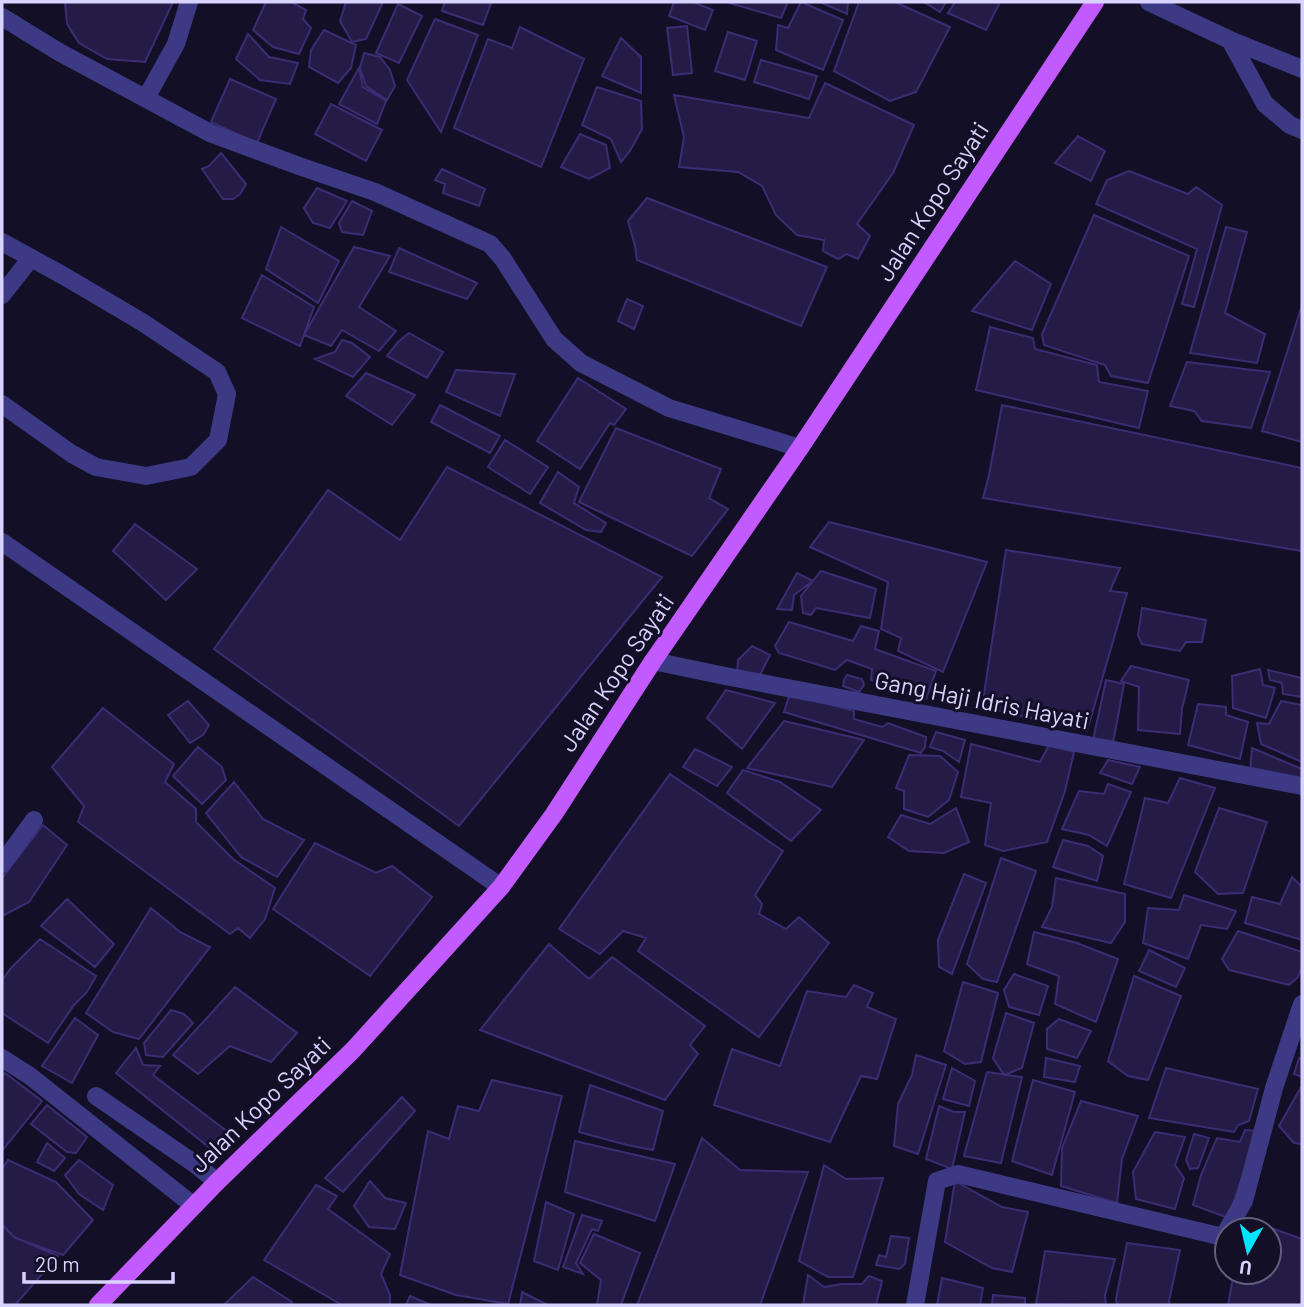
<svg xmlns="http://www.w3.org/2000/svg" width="1304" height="1307" font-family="Barlow,sans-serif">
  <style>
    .building { fill: #241b47; stroke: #3b2d73; stroke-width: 2 }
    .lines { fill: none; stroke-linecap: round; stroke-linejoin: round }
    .minor { stroke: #3d3a85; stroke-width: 18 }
    .major { stroke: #c25bff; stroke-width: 18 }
    .labels { text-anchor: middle; stroke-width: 6; stroke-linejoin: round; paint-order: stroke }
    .street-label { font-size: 24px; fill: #d9d4ff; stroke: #130f26 }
  </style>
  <rect width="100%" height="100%" fill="#130f26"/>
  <path class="building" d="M65 2H173L145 62 107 59 79 43 67 24Z
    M266 2H291L306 10 303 19 311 28 299 54 273 47 253 30Z
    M346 2H383L366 39 352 42 340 21Z
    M445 2H487L491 3 483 25 442 11Z
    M674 2H693L713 10 705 30 669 16Z
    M726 2H788L781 18Z
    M801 2 843 20 823 70 776 50 778 25 788 28Z
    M820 2H848L847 14Z
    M859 2H895L950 27 916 92 890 101 834 71Z
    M924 2H946L940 12Z
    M955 2H1000L986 30 948 13Z
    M398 4 422 16 399 63 376 53Z
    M435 19 478 35 441 132 407 80Z
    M687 26 692 73 673 75 667 28Z
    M520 27 584 59 541 167 454 128 488 39 512 48Z
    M324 30 356 45 351 68 338 83 309 67 311 50Z
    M728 32 757 41 745 80 715 71Z
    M248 34 269 57 298 63 290 84 260 80 236 59Z
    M621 38 641 57V93L602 76Z
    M364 53 380 57 390 70 395 86 387 100 366 86 360 68Z
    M761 60 817 76 809 99 754 82Z
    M359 68 363 87 386 101 377 124 339 104Z
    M230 79 276 99 257 143 211 122Z
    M825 83 914 125 893 173 857 224 870 236 858 259 847 254 838 259 823 251 824 240 797 235 776 215 762 186 738 172 679 167 684 137 674 95 809 118Z
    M597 87 641 101 642 129 630 151 621 162 611 139 582 125Z
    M331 104 382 130 366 161 315 134Z
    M580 134 606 145 610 168 589 179 561 167Z
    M1078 136 1105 151 1091 181 1055 163Z
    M221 153 246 184 240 194 233 199H223L202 169 209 166Z
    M442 169 485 189 479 206 443 193 445 184 435 180Z
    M1129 171 1188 194 1196 187 1222 205 1194 307 1182 304 1197 249 1096 204 1107 180Z
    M317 188 347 201 330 228 313 223 304 208Z
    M647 198 827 267 801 326 637 260 635 246 628 221Z
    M352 201 372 211 363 235 342 232 339 223Z
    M1094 215 1189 256 1148 383 1111 376 1105 365 1044 345 1042 334Z
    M281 227 339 261 318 303 266 269Z
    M1226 227 1247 232 1225 313 1265 334 1257 363 1190 353Z
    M354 247 390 256 359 307 396 331 379 351 342 330 331 346 304 335Z
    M399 248 477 283 467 299 389 272Z
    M1015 261 1051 284 1032 330 972 311Z
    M262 275 314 307 300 346 242 318Z
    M627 299 643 306 634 329 618 321Z
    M1302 305V442L1262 431Z
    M990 327 1033 338 1035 349 1097 365 1099 382 1148 391 1139 428 976 390Z
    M409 333 443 352 427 378 387 356 398 342Z
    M342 340 352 343 370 357 353 377 315 359 335 352Z
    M1187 362 1270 372 1251 428 1202 421 1194 411 1170 406Z
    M456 370 515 374 500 416 446 392Z
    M366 373 415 395 392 425 346 396Z
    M578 378 626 409 614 425 610 423 580 469 537 441Z
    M440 405 500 436 490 453 431 422Z
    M1002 405 1302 468V551L983 498 989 475Z
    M616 428 721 469 709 498 728 509 692 556 579 502Z
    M505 440 548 467 530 494 488 467Z
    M447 467 662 577 459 826 214 649 328 490 400 540Z
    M558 472 579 487 574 503 606 523 601 532 586 530 540 503Z
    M829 522 987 562 943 672 898 651 901 638 881 629 888 582 810 547Z
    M135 524 197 569 166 600 113 551Z
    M1006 550 1120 568 1110 591 1127 593 1087 731 982 707Z
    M821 571 876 589 870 618 816 608 811 615 803 613 801 596Z
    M797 573 813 581 794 595 792 610 777 609Z
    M1142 608 1206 620 1202 642H1186L1180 651 1142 644 1138 635Z
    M789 622 853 641 861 626 879 631 875 649 936 671 926 699 871 680 872 669 847 660 835 670 779 653 775 646Z
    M752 646 770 655 758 679 737 676 738 660Z
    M1131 666 1189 680 1182 709 1180 734 1138 730 1139 687 1121 681Z
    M1260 669 1263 685 1275 688 1266 718 1233 708 1232 676Z
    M1268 670 1302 678V697L1283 694 1282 683 1270 680Z
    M847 675 862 679 864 685 859 692 843 686 844 680Z
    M1106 680 1124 684 1113 743 1093 740Z
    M726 690 775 703 742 749 707 718Z
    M790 693 854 711V719L882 727 888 723 926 737 925 747 921 753 784 712Z
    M188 701 209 725 203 735 190 743 168 715Z
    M1281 701 1302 705V762L1261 744 1257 723 1269 724Z
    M1198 704 1226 707V715L1248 722 1240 759 1188 745Z
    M103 708 174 764 165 782 196 809V822L233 859 275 888 265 919 250 938 238 928 230 934 78 822 84 806 52 767Z
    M784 721 864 740 832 787 747 768Z
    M936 732 965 740 959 762 943 751 930 747Z
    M971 744 1040 762 1049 745 1074 752 1065 791 1047 842 1003 851 985 845 991 803 961 797Z
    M198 747 222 767 226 780 202 804 173 776Z
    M1252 748 1302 769V784L1250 772Z
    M695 749 732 767 717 786 683 767Z
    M909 755 940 756 958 772 949 800 928 817 904 809V791L896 788Z
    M1108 760 1140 767 1132 784 1100 773Z
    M743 770 780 782 821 810 791 841 727 793Z
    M670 774 783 851 755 895 762 904 759 914 786 929 799 917 829 943 759 1037 638 951 646 938 623 931 600 954 559 929Z
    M1180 778 1215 788 1171 898 1124 884 1145 798 1168 803Z
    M234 782 263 819 304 840 277 877 241 857 206 813Z
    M1108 784 1131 792 1107 846 1089 835 1062 829 1079 791 1104 794Z
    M956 808 969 842 944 853 909 851 888 837 901 815 930 824Z
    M1219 808 1267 822 1243 893 1218 894 1195 872Z
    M43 825 67 845 29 902 2 916V878Z
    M1063 840 1088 846 1103 856 1097 881 1053 867Z
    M315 843 376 873 392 866 432 897 370 976 273 909Z
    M1001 858 1036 871 997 982 983 979 967 964Z
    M964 874 986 883 952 974 939 967 938 940Z
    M1292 877 1302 887V940L1245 923 1252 897 1280 904Z
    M1056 878 1125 894V922L1111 943 1042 927 1052 907Z
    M1184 895 1236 911 1227 929 1201 925 1188 959 1143 943 1148 908 1179 910Z
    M67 899 114 944 95 967 41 926Z
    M151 908 180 932 210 947 139 1039 113 1032 86 1013Z
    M1238 931 1302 952V967L1298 977 1289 985 1229 970 1222 959Z
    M1034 932 1077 943 1118 959 1096 1022 1055 1004 1059 976 1027 964Z
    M40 939 96 976 87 992 74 1005 48 1043 2 1013V980L11 968Z
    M549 944 589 979 612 957 705 1026 690 1045 698 1054 665 1100 480 1030Z
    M1149 950 1185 968 1176 987 1139 971Z
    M1014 974 1048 986 1039 1015 1009 1007 1004 990Z
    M1134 976 1181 996 1148 1080 1128 1076 1108 1061Z
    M963 982 998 993 981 1062 965 1064 944 1051Z
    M854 985 873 993 867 1007 896 1019 877 1079 861 1076 830 1142 714 1105 732 1049 780 1066 807 991 846 997Z
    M235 987 297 1033 271 1062 230 1046 198 1074 173 1055Z
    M171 1010 184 1014 193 1023 163 1057 146 1055 144 1043Z
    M1006 1013 1034 1023 1022 1068 1004 1075 993 1058Z
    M75 1018 98 1035 72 1083 42 1066Z
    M1059 1019 1091 1031 1077 1058 1047 1049V1029Z
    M136 1048 143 1065 160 1066 153 1075 232 1135 225 1147 215 1152 116 1073Z
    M916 1055 946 1065 918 1154 894 1146 898 1104 912 1075Z
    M1046 1058 1080 1066 1075 1082 1044 1077Z
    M1299 1058 1302 1060V1077L1294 1074Z
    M952 1068 975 1081 969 1106 943 1099Z
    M1166 1068 1258 1089 1249 1121 1238 1125 1234 1132 1149 1118Z
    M987 1072 1022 1077 1001 1163 964 1156Z
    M5 1073 42 1101 2 1151V1076Z
    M492 1080 562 1096 508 1304 456 1295 400 1275 428 1131 449 1139 458 1106 479 1111Z
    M1033 1080 1075 1092 1052 1175 1012 1161Z
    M590 1085 663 1111 653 1150 627 1145 579 1132Z
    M1301 1087H1302V1144L1294 1143 1279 1126Z
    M402 1097 415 1111 343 1192 325 1178Z
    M1081 1101 1138 1116 1122 1159 1117 1203 1061 1186 1062 1148Z
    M47 1105 87 1137 76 1153 67 1152 31 1124Z
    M939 1106 954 1112H965L952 1169 926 1159Z
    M1245 1130 1258 1131 1228 1218 1193 1205 1201 1175 1217 1138 1240 1142Z
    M1155 1132 1185 1137 1175 1165 1184 1178 1175 1209 1136 1199 1133 1172Z
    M1194 1134 1209 1138 1198 1168 1190 1169 1186 1160Z
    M702 1138 740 1170 808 1172 760 1305H637Z
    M575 1141 675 1164 655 1221 565 1192Z
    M47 1143 65 1158 54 1171 37 1162Z
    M8 1160 56 1182 93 1220 63 1255 15 1238 2 1224V1169Z
    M79 1160 113 1185 103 1210 79 1194 65 1175Z
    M824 1165 846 1179 883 1178 853 1277H828L799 1261Z
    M370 1181 385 1198 406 1203 395 1229 369 1227 354 1206Z
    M955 1181 1002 1207 1028 1212 1012 1272 992 1268 945 1242Z
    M316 1185 337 1196 328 1209 390 1254 381 1274 390 1295V1305H342L264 1260Z
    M546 1202 574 1214 558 1270 534 1261Z
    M582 1215 602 1221 598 1231 592 1229 576 1263 583 1274 563 1267Z
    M1240 1217 1302 1239V1305H1228L1234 1272H1269V1230H1236Z
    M2 1225 14 1237 58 1256 15 1305H2Z
    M594 1234 640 1253 621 1305H597L601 1280 580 1263Z
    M891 1236 909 1238 905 1264 899 1269 876 1265 879 1255 886 1257Z
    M1127 1243 1180 1250 1169 1301 1170 1305H1117L1116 1299Z
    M1045 1251 1115 1259 1105 1295 1106 1305 1036 1304Z
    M808 1275 824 1287 842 1284H862L869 1276 882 1281 876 1305H803Z
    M253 1277 292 1302 290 1305H224Z
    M942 1278 983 1288 980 1305H937Z
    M522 1292 548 1305H520Z
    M993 1295 1025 1298V1305H992Z
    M410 1296 431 1305H406Z"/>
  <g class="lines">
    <path class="minor" d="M1149 2 1230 40 1302 69
      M2 17 59 52 210 133 299 166 375 192 490 244 503 259 554 339 581 363 669 408 800 448
      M1230 40 1265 104 1290 125 1302 130
      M146 98 176 44 189 2
      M2 242 64 276 142 322 217 372 227 394 218 440 191 467 146 476 96 467 72 454 2 404
      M2 295 31 258
      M2 542 501 887
      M653 661 725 676 1302 786
      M2 864 34 820
      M2 1058 30 1076 194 1206
      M96 1096 195 1164 217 1182
      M915 1305 937 1181 958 1174 1223 1237 1244 1201 1274 1088 1302 1004"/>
    <path class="major" d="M98 1305 217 1182 353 1050 501 887 554 814 653 661 800 448 1095 2"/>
  </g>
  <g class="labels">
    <g class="street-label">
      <text transform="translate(933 202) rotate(-57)" y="8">Jalan Kopo Sayati</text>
      <text transform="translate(617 673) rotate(-56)" y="8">Jalan Kopo Sayati</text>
      <text transform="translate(982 701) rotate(11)" y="8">Gang Haji Idris Hayati</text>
      <text transform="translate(261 1105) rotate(-44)" y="8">Jalan Kopo Sayati</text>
    </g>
  </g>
  <rect width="1304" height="1307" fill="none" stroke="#d9d4ff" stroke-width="7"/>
  <g transform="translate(1248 1251) rotate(188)"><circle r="33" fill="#130f26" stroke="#625e7d" stroke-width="2"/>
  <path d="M0-5L12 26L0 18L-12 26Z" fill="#00e5ff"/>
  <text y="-10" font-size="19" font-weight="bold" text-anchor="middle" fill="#d9d4ff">U</text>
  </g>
  <path d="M24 1272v10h149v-10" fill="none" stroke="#d9d4ff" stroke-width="3.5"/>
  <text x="35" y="1272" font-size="21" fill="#d9d4ff" stroke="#130f26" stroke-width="5" paint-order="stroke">20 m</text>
</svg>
